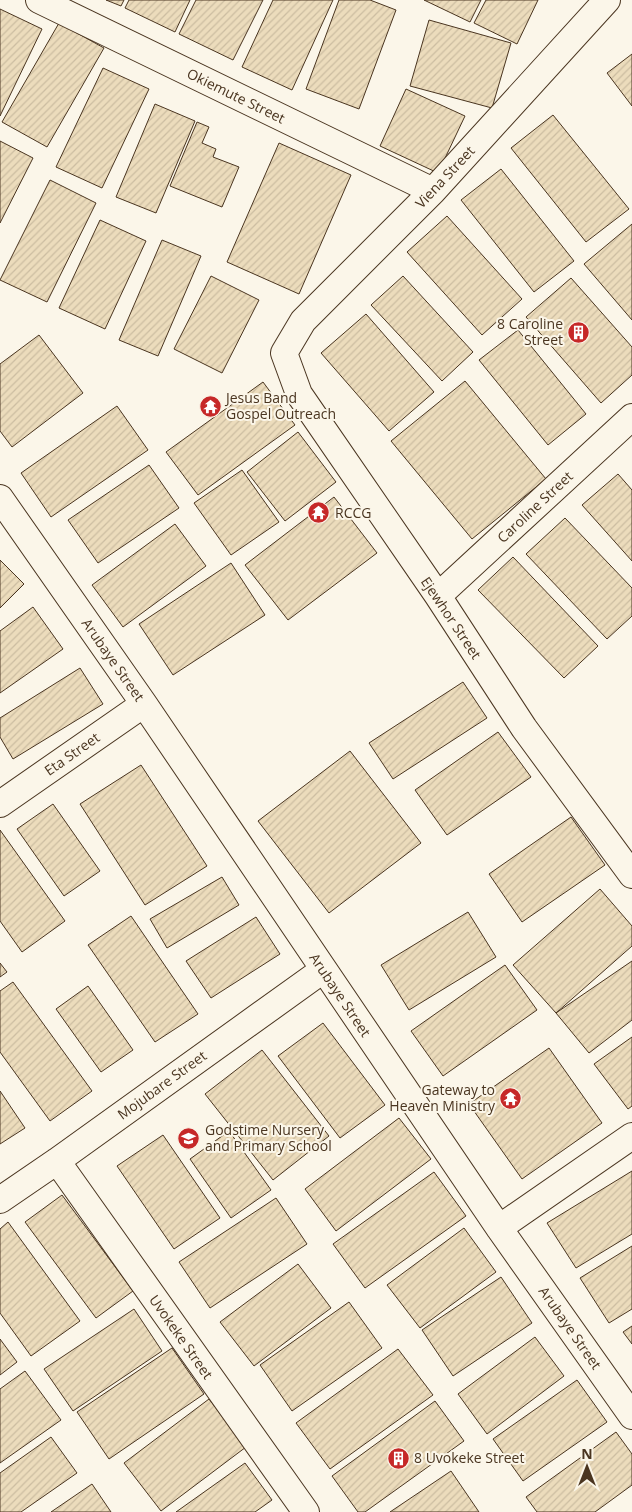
<svg xmlns="http://www.w3.org/2000/svg" width="632" height="1512" font-family="'Open Sans',sans-serif">
  <style>
    .building { fill: url(#building-hatch); stroke: #4a3520 }
    .lines { fill: none; stroke-linecap: round; stroke-linejoin: round }
    .minor-casing { stroke: #4a3520; stroke-width: 28 }
    .minor { stroke: #fbf6e9; stroke-width: 26 }
    .labels { text-anchor: middle; stroke-width: 4; stroke-linejoin: round; paint-order: stroke }
    .street-label { font-size: 14px; fill: #4a3520; stroke: #fbf6e9 }
    .poi-label { font-size: 14px; fill: #4a3520; stroke: #fbf6e9; text-anchor: start }
  </style>
  <defs>
    <pattern id="building-hatch" width="6" height="6" patternUnits="userSpaceOnUse" patternTransform="scale(1.25)"><rect width="6" height="6" fill="#ecdcbc"/><path d="M-1 1l2-2M0 6l6-6M5 7l2-2" fill="none" stroke="#ccbda1"/></pattern>
  </defs>
  <rect width="100%" height="100%" fill="#fbf6e9"/>
  <path class="building" d="M106 0H124L121 6Z
    M129 0H190L175 32 125 8Z
    M196 0H263L233 60 179 34Z
    M273 0H333L292 90 242 67Z
    M339 0H370L396 10 359 109 306 89Z
    M424 0H481L470 22Z
    M486 0H538L517 44 474 23Z
    M0 9 42 29 0 116Z
    M429 20 511 43 492 108 410 86Z
    M59 23 104 48 47 147 2 122Z
    M632 54V106L607 73Z
    M103 68 149 89 102 188 56 167Z
    M406 89 465 116 438 173 380 146Z
    M155 104 195 121 156 213 116 197Z
    M553 115 629 209 586 242 511 148Z
    M197 122 209 127 202 143 216 149 213 157 239 167 222 207 170 186Z
    M0 141 33 158 0 223Z
    M279 143 351 175 299 294 227 262Z
    M501 169 574 261 534 292 461 200Z
    M50 180 96 203 47 302 0 280Z
    M447 216 522 299 482 335 407 252Z
    M100 220 146 241 105 329 59 308Z
    M632 224V320L584 264Z
    M162 240 201 256 158 356 119 340Z
    M211 276 259 300 222 373 174 349Z
    M403 276 473 352 442 381 371 305Z
    M571 278 632 347V375L601 403 526 317Z
    M366 314 434 392 389 431 321 353Z
    M518 330 586 414 548 445 479 360Z
    M39 335 83 393 12 447 0 431V364Z
    M465 381 546 479 472 539 391 441Z
    M263 382 295 425 198 495 166 452Z
    M117 406 148 450 51 517 21 473Z
    M298 432 336 482 285 521 247 472Z
    M149 465 179 508 98 563 68 520Z
    M242 470 279 522 231 555 194 503Z
    M618 474 632 490V561L582 505Z
    M334 497 377 553 288 620 245 565Z
    M565 518 632 588V616L607 639 526 554Z
    M175 524 206 566 123 627 92 585Z
    M513 557 598 646 564 678 478 590Z
    M0 560 24 584 0 608Z
    M231 563 265 615 173 675 139 624Z
    M33 607 63 649 0 693V631Z
    M80 668 103 704 13 759 0 737V718Z
    M463 682 487 718 393 779 369 743Z
    M498 732 531 777 447 835 415 790Z
    M350 751 421 843 329 913 258 821Z
    M141 765 207 866 145 905 80 804Z
    M53 804 100 871 64 896 17 829Z
    M571 817 605 865 522 922 489 874Z
    M0 830 65 921 22 952 0 921Z
    M222 877 239 905 167 948 150 919Z
    M600 889 632 926V946L556 1013 513 965Z
    M468 912 496 957 409 1010 381 965Z
    M131 916 198 1014 155 1042 88 945Z
    M256 917 280 954 211 998 186 961Z
    M632 961V1020L589 1053 556 1013Z
    M0 963 7 972 0 977Z
    M505 965 537 1010 443 1076 411 1031Z
    M13 982 92 1091 50 1121 0 1052V991Z
    M88 986 133 1050 101 1072 56 1009Z
    M323 1023 385 1105 340 1138 278 1056Z
    M632 1037V1106L628 1109 594 1064Z
    M549 1048 602 1123 522 1179 469 1104Z
    M262 1050 329 1136 273 1180 205 1094Z
    M0 1091 25 1128 0 1144Z
    M399 1118 431 1159 336 1231 305 1189Z
    M229 1131 271 1190 231 1218 190 1159Z
    M163 1135 220 1218 174 1249 117 1166Z
    M632 1171V1234L576 1268 547 1223Z
    M434 1172 466 1216 365 1288 333 1244Z
    M62 1195 133 1291 96 1318 25 1222Z
    M276 1198 307 1244 210 1308 179 1262Z
    M8 1222 80 1321 31 1356 0 1313V1229Z
    M464 1228 496 1272 420 1328 387 1285Z
    M632 1246V1309L609 1323 580 1278Z
    M298 1264 331 1308 254 1366 220 1322Z
    M501 1277 532 1323 453 1376 422 1330Z
    M349 1302 382 1348 292 1411 260 1365Z
    M134 1309 162 1351 73 1411 44 1369Z
    M632 1326V1344L623 1332Z
    M535 1337 564 1376 487 1434 458 1394Z
    M0 1339 17 1362 0 1375Z
    M172 1348 204 1394 109 1459 77 1412Z
    M398 1349 433 1395 330 1469 296 1423Z
    M25 1371 61 1420 0 1463V1389Z
    M577 1380 607 1422 523 1481 493 1439Z
    M209 1399 246 1447 161 1511 124 1463Z
    M435 1401 464 1441 365 1512H358L332 1476Z
    M616 1432 632 1454V1485L595 1512H537L526 1497Z
    M51 1437 77 1473 21 1512H0V1473Z
    M245 1463 272 1500 255 1512H176Z
    M451 1471 479 1512H390Z
    M92 1484 111 1512H51Z"/>
  <g class="lines">
    <defs>
      <path id="minor" d="M39 0 433 191
        M607 0 433 191 303 321 284 353 299 394 438 596 524 728 632 875
        M0 498 144 704 499 1228 632 1416
        M438 596 632 417
        M0 804 144 704
        M57 1161 306 1512
        M0 1200 57 1161 323 970
        M499 1228 632 1136"/>
    </defs>
    <use href="#minor" class="minor-casing"/>
    <use href="#minor" class="minor"/>
  </g>
  <defs>
    <symbol id="building-disc" viewBox="-11 -11 22 22"><circle r="9.5" fill="#c62828" stroke="#fbf6e9"/><path d="M-4-6H4V6H1V3H-1V6H-4ZM-2.5-4.3h1.7v1.8h-1.7ZM.8-4.3h1.7v1.8H.8ZM-2.5-1h1.7V.8h-1.7ZM.8-1h1.7V.8H.8Z" fill="#fff"/></symbol>
    <symbol id="temple-disc" viewBox="-11 -11 22 22"><circle r="9.5" fill="#c62828" stroke="#fbf6e9"/><path d="M0-6L5-2H3V0L6.5 2.5H4V6H1.5V3h-3V6H-4V2.5H-6.5L-3 0V-2H-5Z" fill="#fff"/></symbol>
    <symbol id="school-disc" viewBox="-11 -11 22 22"><circle r="9.5" fill="#c62828" stroke="#fbf6e9"/><path d="M0-5L7-2L0 1L-7-2ZM-4 1L0 2.5L4 1V4Q0 6-4 4Z" fill="#fff"/></symbol>
  </defs>
  <g fill-rule="evenodd">
    <use href="#building-disc" x="566" y="320" width="25" height="25"/>
    <use href="#temple-disc" x="198" y="394" width="25" height="25"/>
    <use href="#temple-disc" x="306" y="500" width="25" height="25"/>
    <use href="#temple-disc" x="498" y="1086" width="25" height="25"/>
    <use href="#school-disc" x="176" y="1126" width="25" height="25"/>
    <use href="#building-disc" x="386" y="1446" width="25" height="25"/>
  </g>
  <g class="labels">
    <g class="street-label">
      <text transform="translate(236 96) rotate(26)" y="5">Okiemute Street</text>
      <text transform="translate(445 177) rotate(-47)" y="5">Viena Street</text>
      <text transform="translate(535 507) rotate(-43)" y="5">Caroline Street</text>
      <text transform="translate(451 618) rotate(56)" y="5">Ejewhor Street</text>
      <text transform="translate(113 660) rotate(55)" y="5">Arubaye Street</text>
      <text transform="translate(72 754) rotate(-35)" y="5">Eta Street</text>
      <text transform="translate(340 995) rotate(56)" y="5">Arubaye Street</text>
      <text transform="translate(162 1085) rotate(-36)" y="5">Mojubare Street</text>
      <text transform="translate(570 1328) rotate(55)" y="5">Arubaye Street</text>
      <text transform="translate(181 1337) rotate(55)" y="5">Uvokeke Street</text>
    </g>
    <g class="poi-label">
      <text x="563" y="329" text-anchor="end">8 Caroline<tspan x="563" dy="16">Street</tspan></text>
      <text x="226" y="403">Jesus Band<tspan x="226" dy="16">Gospel Outreach</tspan></text>
      <text x="335" y="518">RCCG</text>
      <text x="495" y="1095" text-anchor="end">Gateway to<tspan x="495" dy="16">Heaven Ministry</tspan></text>
      <text x="205" y="1135">Godstime Nursery<tspan x="205" dy="16">and Primary School</tspan></text>
      <text x="414" y="1463">8 Uvokeke Street</text>
    </g>
  </g>
  <g transform="translate(587 1467)" stroke="#fbf6e9" stroke-width="4" paint-order="stroke">
  <path d="M0-4L9 19L0 12L-9 19Z" fill="#4a3520"/>
  <text y="-8" font-size="14" font-weight="bold" text-anchor="middle" fill="#4a3520">N</text>
  </g>
</svg>
